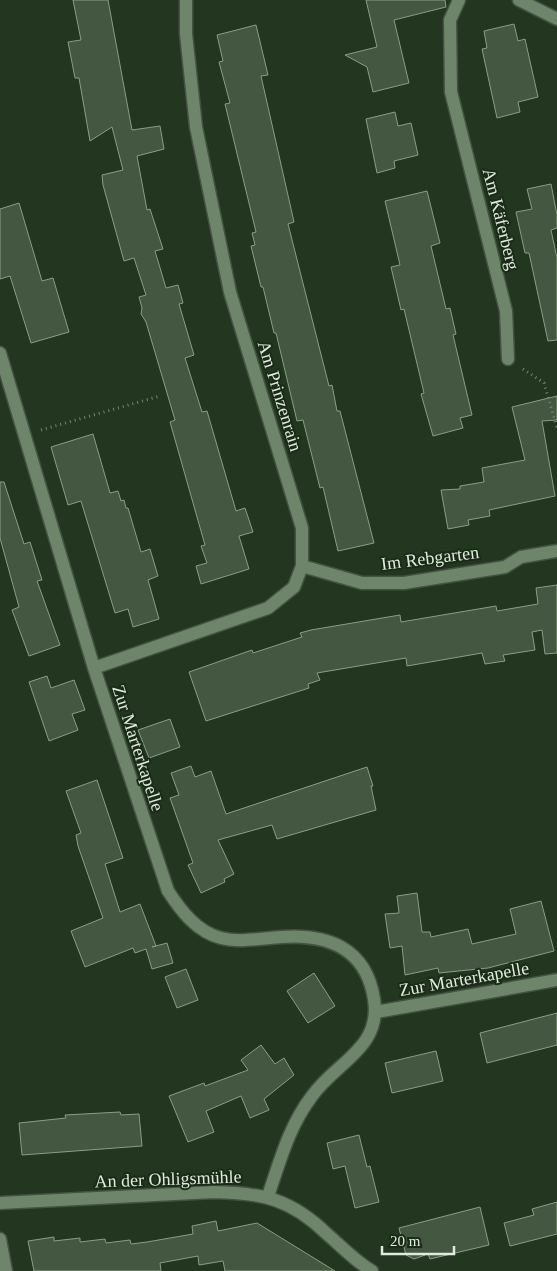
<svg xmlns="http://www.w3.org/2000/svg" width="557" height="1271" font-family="Georgia,serif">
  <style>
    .building { fill: #445841; stroke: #899f85 }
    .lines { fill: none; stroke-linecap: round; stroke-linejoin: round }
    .minor-casing { stroke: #425340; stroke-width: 15 }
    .path { stroke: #768673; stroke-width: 3; stroke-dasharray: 1 4; stroke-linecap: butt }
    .minor { stroke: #6e846b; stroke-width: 12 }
    .labels { text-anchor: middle; stroke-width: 4; stroke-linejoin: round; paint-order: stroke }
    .street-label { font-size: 18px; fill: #dfebdd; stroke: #1a2c17 }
  </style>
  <rect width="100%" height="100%" fill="#233620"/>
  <path class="building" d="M73 0H108L132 130 160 126 164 149 137 156 147 210 150 209 163 249 155 251 166 288 178 285 183 303 179 304 194 355 185 358 202 412 207 411 236 511 245 508 253 532 239 536 249 569 201 584 196 566 207 563 201 546 205 545 170 422 175 420 146 322 141 314 142 308 139 297 146 295 134 258 124 261 103 185 102 175 123 170 112 127 90 141 79 78H75L68 42 81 40Z
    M366 0H445L446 7 394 20 409 83 373 92 367 67 345 55 377 47Z
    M514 24 518 41 525 39 538 97 518 102 520 112 497 118 482 49 487 48 484 31Z
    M256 25 268 75 261 76 294 222 288 224 329 386 332 385 337 411H340L374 543 338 551 323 487 320 488 303 420 297 421 276 333H274L263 287H261L251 246 255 245 252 233 256 232 225 104 230 103 219 62 223 61 217 35Z
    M395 112 398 126 411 123 418 155 394 161 395 168 377 173 366 119Z
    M551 184 557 215V228L551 230 557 258V340L548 341 529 253H525L516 212 532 209 527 189Z
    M427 191 440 243 431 246 446 309 450 308 456 334 453 335 472 415 460 418 463 428 433 436 421 394 424 393 404 309 401 310 391 267 400 265 385 201Z
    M19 203 42 281 53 278 69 332 31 343 10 276 0 279V209Z
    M557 396V420L542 421 555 496 489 510 490 516 468 520 469 525 448 529 441 490 460 489V486L484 482 482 468 525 460 512 407Z
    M93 434 110 493 118 491 121 501 124 500 126 508H128L141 552 150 549 158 576 148 580 159 619 133 627 128 609 115 613 81 501 68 505 51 447Z
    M0 482H4L24 544 30 542 42 580 37 581 60 645 29 656 12 610 19 607 0 538Z
    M557 585V653L545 654 542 630 532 632 535 650 503 655 505 661 485 664 482 653 407 666 406 658 317 673 320 680 308 684 309 688 206 721 189 672 252 650 253 653 302 637 300 633 311 630 400 615 401 622 496 606 497 611 538 604 536 588Z
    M47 676 51 688 74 680 85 710 72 714 78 730 49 741 29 682Z
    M170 719 180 747 149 758 138 730Z
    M191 766 195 777 211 771 226 814 367 767 373 786H371L376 810 277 839 272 825 218 840 234 874 224 879 225 882 201 893 188 865 193 863 170 798 179 795 171 773Z
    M97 780 123 858 105 864 120 912 140 904 156 946 152 947 167 943 173 963 152 969 146 949 135 953 133 948 85 967 71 931 103 918 78 846 76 835 81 833 66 791Z
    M417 893 422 932H430L431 937 468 929 472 944 516 934 510 909 541 901 554 951 488 968 439 973 438 968 405 975 402 946 390 948 385 914 399 913 397 896Z
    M186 969 198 1000 177 1008 165 977Z
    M314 973 335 1006 308 1023 287 991Z
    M557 1013V1045L487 1063 480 1033Z
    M261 1045 275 1064 284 1058 294 1075 264 1099 269 1110 250 1118 241 1096 206 1111 214 1132 188 1142 169 1096 204 1083 205 1086 248 1070 241 1060Z
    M436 1051 443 1081 392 1093 385 1063Z
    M120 1112 121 1115 139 1114 142 1146 22 1155 19 1123 66 1118 65 1115Z
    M359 1135 367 1167 370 1166 379 1202 355 1208 345 1166 333 1169 327 1143Z
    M557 1202V1234L510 1246 504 1223 534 1215 532 1209Z
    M480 1207 489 1245 430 1259 428 1254 414 1259 406 1255 399 1228Z
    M216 1221 218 1231 257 1223 335 1271H225L223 1261 199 1265 198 1256 160 1263 161 1271H34L28 1241 54 1237V1241L80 1238V1242L105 1239 106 1243 130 1240 131 1244 147 1242 193 1234 192 1226Z"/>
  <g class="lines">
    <defs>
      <path id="minor" d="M459 0 450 20 451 92 506 311 508 359
        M519 0 557 19
        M0 353 94 668 168 891C181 911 197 932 221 938 240 943 262 938 282 937 328 934 366 948 374 999 382 1048 336 1062 312 1096 289 1126 280 1161 268 1196
        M302 566 362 583H404L505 567 521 557 557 551
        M94 668 268 608 294 587 302 566V528L230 292 196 127 186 34V0
        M376 1012 557 980
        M0 1203 214 1192C263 1193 291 1199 327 1234 341 1246 356 1262 372 1271
        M0 1239 6 1271"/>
    </defs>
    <use href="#minor" class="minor-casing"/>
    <path class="path" d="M523 369 544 383 557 428
      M41 430 160 396"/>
    <use href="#minor" class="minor"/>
  </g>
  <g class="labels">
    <g class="street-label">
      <text transform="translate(501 219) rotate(76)" y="6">Am Käferberg</text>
      <text transform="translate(280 396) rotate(73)" y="6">Am Prinzenrain</text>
      <text transform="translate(430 558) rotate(-7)" y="6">Im Rebgarten</text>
      <text transform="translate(138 748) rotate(72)" y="6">Zur Marterkapelle</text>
      <text transform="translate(464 979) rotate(-10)" y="6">Zur Marterkapelle</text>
      <text transform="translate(168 1179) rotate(-2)" y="6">An der Ohligsmühle</text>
    </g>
  </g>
  <path d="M382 1246v8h72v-8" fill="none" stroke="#dfebdd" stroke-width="2.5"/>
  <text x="390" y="1246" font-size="15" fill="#dfebdd" stroke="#1a2c17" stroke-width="4" paint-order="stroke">20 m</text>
</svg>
